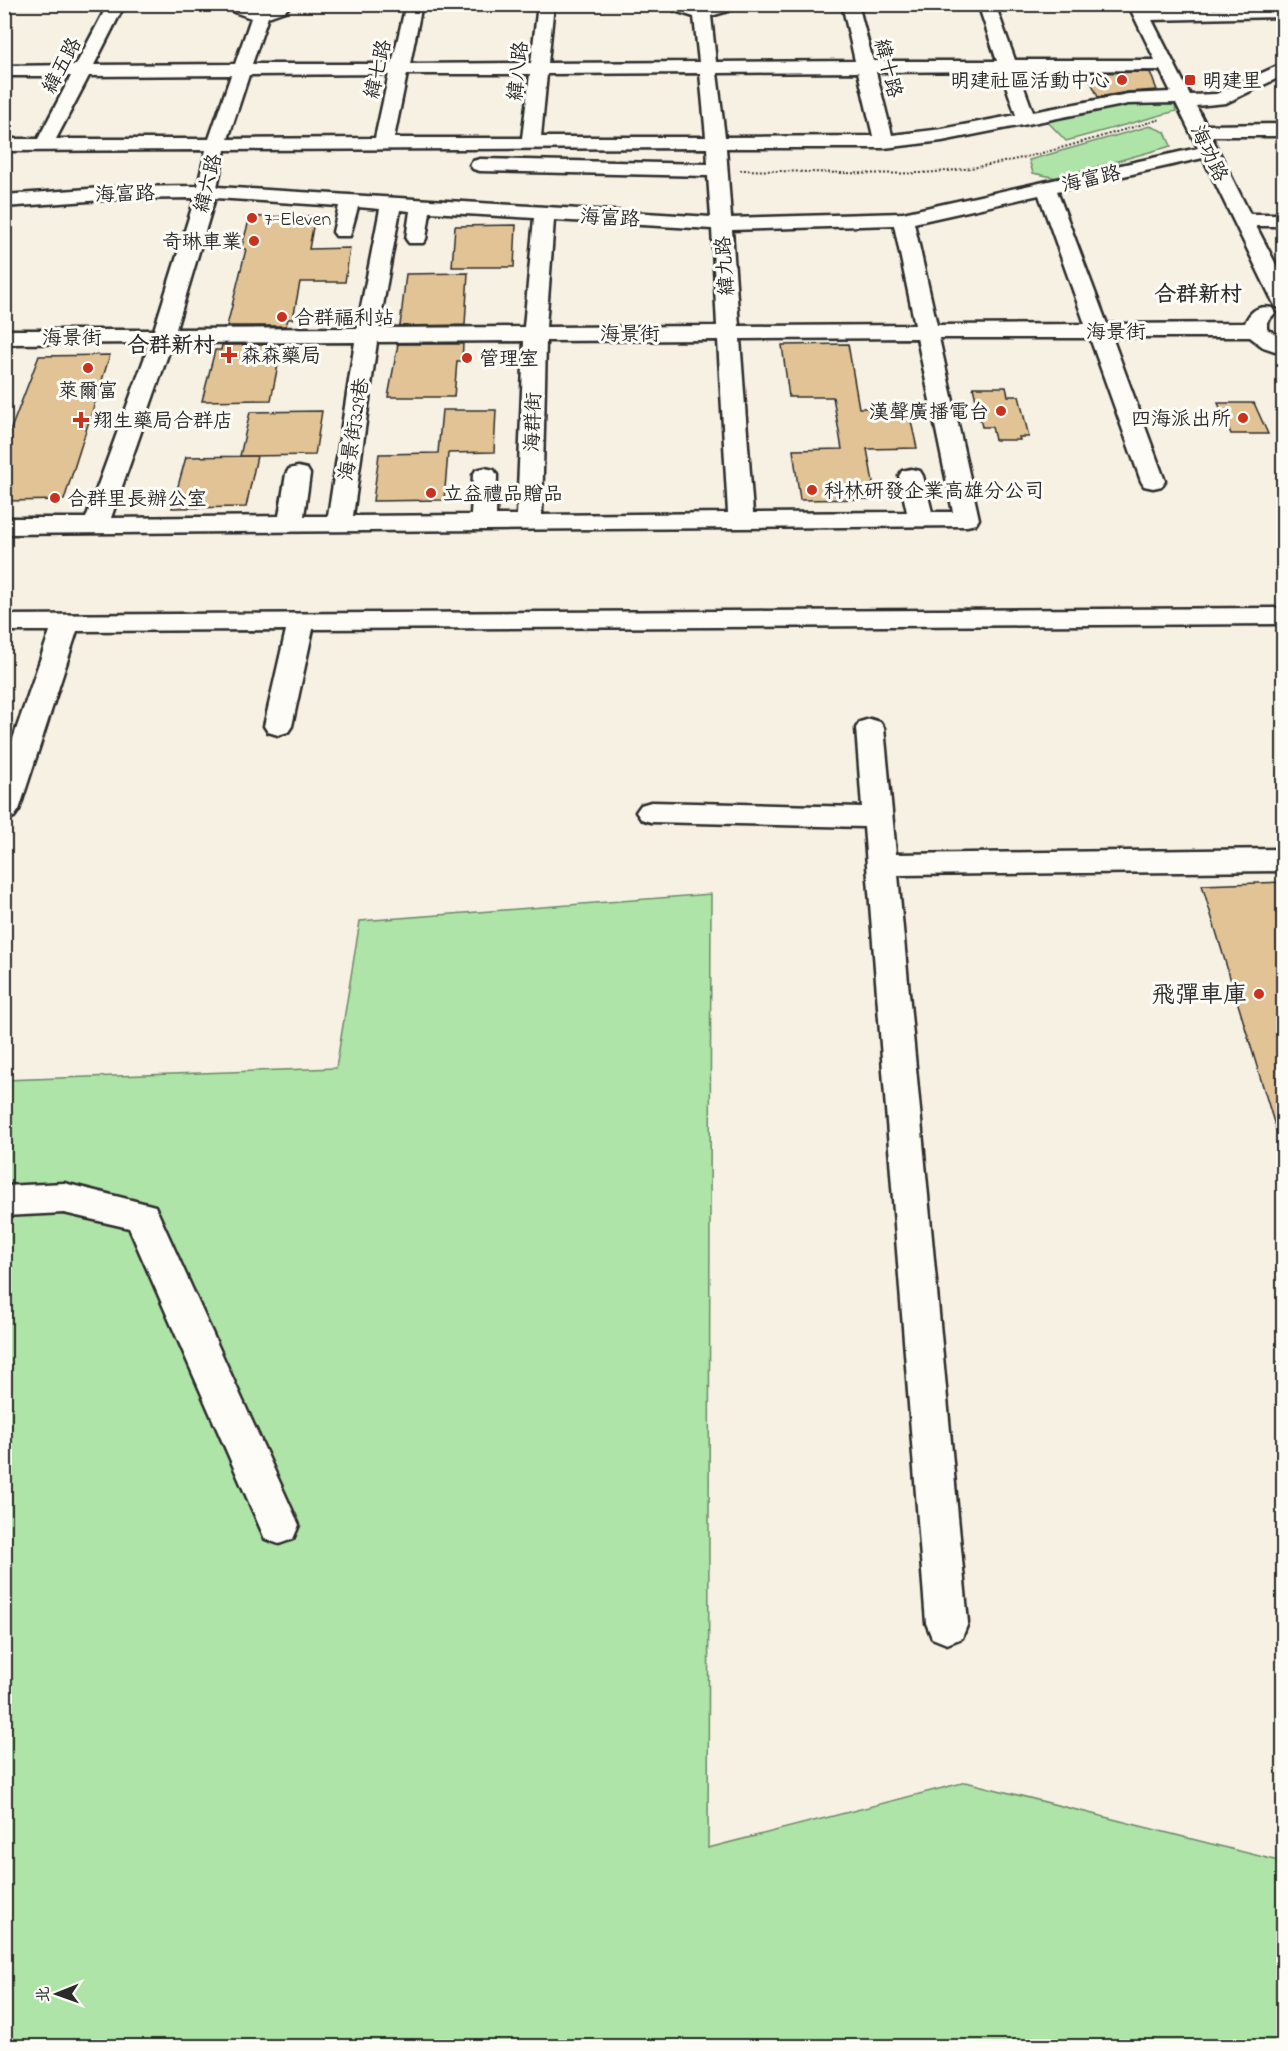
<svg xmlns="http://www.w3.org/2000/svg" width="1288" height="2051" font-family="'Indie Flower','LXGW WenKai TC',sans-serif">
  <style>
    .green { fill: #aee4a7; stroke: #6c8869; stroke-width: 1.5 }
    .building { fill: #e1c395; stroke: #2b2b2b; stroke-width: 1.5 }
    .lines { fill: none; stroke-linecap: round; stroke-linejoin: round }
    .minor-casing { stroke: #2b2b2b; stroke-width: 5 }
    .path { stroke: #2b2b2b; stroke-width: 2; stroke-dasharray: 2 2; stroke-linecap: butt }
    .minor { fill: #fdfcf7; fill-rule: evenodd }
    .poi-dot { fill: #c8321e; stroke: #fdfcf7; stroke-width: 2 }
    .labels { text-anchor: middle; stroke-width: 6; stroke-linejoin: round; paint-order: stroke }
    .far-street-label { font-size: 20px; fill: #2b2b2b; stroke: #fdfcf7 }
    .far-poi-label { font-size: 20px; fill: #2b2b2b; stroke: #fdfcf7; text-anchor: start }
    .far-neighbourhood-label { font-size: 22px; font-weight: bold; fill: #2b2b2b; stroke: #fdfcf7 }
    .poi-label { font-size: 24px; fill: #2b2b2b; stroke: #fdfcf7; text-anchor: end }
  </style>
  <rect width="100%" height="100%" fill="#f7f1e3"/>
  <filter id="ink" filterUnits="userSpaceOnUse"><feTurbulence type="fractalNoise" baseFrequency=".0167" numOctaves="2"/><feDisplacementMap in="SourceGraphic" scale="12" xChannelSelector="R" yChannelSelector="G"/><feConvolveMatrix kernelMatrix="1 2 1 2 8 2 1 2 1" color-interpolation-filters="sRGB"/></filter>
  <g filter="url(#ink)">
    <path class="green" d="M1174 101 1176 111 1066 141 1045 119 1132 102Z
      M1150 126 1165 132 1171 146 1057 178 1033 173 1029 160Z
      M711 894 708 1848 966 1782 1283 1862V2046H5L4 1080 336 1068 360 921Z"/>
    <path class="building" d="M1150 72 1157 90 1128 92 1098 97 1087 73Z
      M315 216 309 249 350 248 345 282H300L293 319H288L286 326H227L246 249H241L250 217Z
      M516 225 514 267H452L455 226Z
      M468 273 465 325 400 326 406 274Z
      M398 344H463L462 361H457L454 397H388Z
      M848 344 859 408H908L917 448 867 449 876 499 800 500 793 450 842 449 833 397H789L782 345Z
      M222 345H282L271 400 202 401 215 350H221Z
      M110 355 64 500 4 501V447L39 356Z
      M973 387H1006L1008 396H1019L1029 437H1019L1020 440H995L992 427H982Z
      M1218 403H1254L1268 434H1231Z
      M442 410H496L494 452 448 453 444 500 373 501 379 454 438 453Z
      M322 411 315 455 240 456 250 412Z
      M257 456 246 507 172 508 186 457Z
      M1284 882V1135L1278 1136 1202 885Z"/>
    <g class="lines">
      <defs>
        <path id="minor" d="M108 4H125L94 65 235 64 251 18 234 12 227 4C237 4 249 8 257 8 269 7 280 4 292 4L285 11 268 17 252 64H392L406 4H422L410 64 531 63 538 4H554L548 63 699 62 694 17 675 11 667 4 701 7 736 4 728 11 711 16 716 62 855 61 842 4H858L873 61H997L978 4H995L1015 60H1155L1128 4H1145L1147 10 1284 7V17L1152 20 1190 95 1216 94 1284 63V75L1226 103 1196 106 1206 125 1284 124V136H1211L1250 214H1284V226H1256L1284 280V308L1276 307 1273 302 1203 158 1057 191 1107 324 1245 323C1250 311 1258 305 1272 308L1275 313 1267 322V329L1284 339V354L1263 347 1250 337H1112L1165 481 1162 486 1153 488 1144 486 1141 481 1090 338H939L979 519 976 524 967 526 4 534V518H86L150 343 4 344V330H154L195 198 117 199 4 207V195L117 187 198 186 206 150 4 151V139H38L71 76H4V66L76 65ZM1160 70 1171 92 1128 94 1033 112 1018 71ZM1001 71 1016 115 942 129 892 135 876 72ZM858 72 873 136 725 137 717 73ZM700 73 706 137H541L547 74ZM389 74 375 138 228 139 249 75ZM407 74H530L522 138H394ZM231 75 209 139H56L89 76ZM1176 103 1198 148 903 213 731 218 726 148H884L942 141 1128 104ZM707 148 708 164 480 159 473 161 470 165 473 169 480 171 708 176 711 217 217 187 225 150ZM1039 195 1085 324 937 325 914 223ZM215 198 339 206 333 232 336 236H350L358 207 380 209 357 328 176 329ZM400 210 410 211 406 239 409 243H423L426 239 430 212 534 218 524 327 379 328ZM554 220 712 229 717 326 546 327ZM894 225 915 325 739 326 732 230ZM917 338 953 512H932L923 476 920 471 911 469 902 471 899 476 907 512 753 513 740 339ZM718 340 728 513 542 515 546 341ZM524 341 517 515H496L497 475 494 470 485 468 476 470 473 475 471 515 353 516 377 342ZM355 342 328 516H304L310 474 307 469 298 467 289 469 286 474 279 516 111 518 172 343Z
          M1284 608V624L313 629 292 726 288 732 278 735 268 732 264 726 286 630 77 631 19 810 14 817 4 820V765L50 631H4V615Z
          M870 719 880 722 884 728 896 854 1284 849V871L898 875 968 1623 962 1638 947 1644 932 1638 926 1623 864 827 651 822 641 819 636 812 641 805 651 802 862 807 856 728 860 722Z
          M64 1183 155 1206 299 1525 293 1539 279 1544 265 1539 129 1228 64 1213 4 1216V1186Z"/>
      </defs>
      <use href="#minor" class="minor-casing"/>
      <path class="path" d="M740 170C799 171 860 175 919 173 1001 170 1083 141 1161 119"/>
      <use href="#minor" class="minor"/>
    </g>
  </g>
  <g class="poi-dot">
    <circle cx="1122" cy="80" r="6"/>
    <rect x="1184" y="74" width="12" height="12" rx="3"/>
    <circle cx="252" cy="218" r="6"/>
    <circle cx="254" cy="241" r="6"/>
    <circle cx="282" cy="317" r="6"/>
    <path d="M226 346h6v6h6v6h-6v6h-6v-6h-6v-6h6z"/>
    <circle cx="467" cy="358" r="6"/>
    <circle cx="88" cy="368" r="6"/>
    <circle cx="1001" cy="411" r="6"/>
    <circle cx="1243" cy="418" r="6"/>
    <path d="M78 411h6v6h6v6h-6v6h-6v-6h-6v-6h6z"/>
    <circle cx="812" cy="490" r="6"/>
    <circle cx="431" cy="493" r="6"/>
    <circle cx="55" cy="498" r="6"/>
    <circle cx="1259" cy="994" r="6"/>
  </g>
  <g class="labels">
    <g class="far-street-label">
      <text transform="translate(61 65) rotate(-62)" y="7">緯五路</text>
      <text transform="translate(889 68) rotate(76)" y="7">緯十路</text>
      <text transform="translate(377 69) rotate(-77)" y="7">緯七路</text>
      <text transform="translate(517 71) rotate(-84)" y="7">緯八路</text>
      <text transform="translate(1210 153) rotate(64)" y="7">海功路</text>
      <text transform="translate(1091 178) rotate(-13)" y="7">海富路</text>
      <text transform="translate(207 183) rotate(-76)" y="7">緯六路</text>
      <text transform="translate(125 193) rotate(-2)" y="7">海富路</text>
      <text transform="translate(610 217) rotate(3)" y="7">海富路</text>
      <text transform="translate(724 266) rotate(-94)" y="7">緯九路</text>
      <text x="1116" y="338">海景街</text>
      <text x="630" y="340">海景街</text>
      <text x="72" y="344">海景街</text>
      <text transform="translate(532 422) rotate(-88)" y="7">海群街</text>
      <text transform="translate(353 429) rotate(-81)" y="7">海景街329巷</text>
    </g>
    <g class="far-poi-label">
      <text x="1110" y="87" text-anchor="end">明建社區活動中心</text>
      <text x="1202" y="87">明建里</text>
      <text x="264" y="225">7-Eleven</text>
      <text x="242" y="248" text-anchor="end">奇琳車業</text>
      <text x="294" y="324">合群福利站</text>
      <text x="241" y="362">森森藥局</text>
      <text x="479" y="365">管理室</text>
      <text x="88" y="397" text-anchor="middle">萊爾富</text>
      <text x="989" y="418" text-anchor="end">漢聲廣播電台</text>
      <text x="1231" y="425" text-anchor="end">四海派出所</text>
      <text x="93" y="427">翔生藥局合群店</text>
      <text x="824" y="497">科林研發企業高雄分公司</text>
      <text x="443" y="500">立益禮品贈品</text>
      <text x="67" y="505">合群里長辦公室</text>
    </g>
    <g class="far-neighbourhood-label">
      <text x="1198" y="301">合群新村</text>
      <text x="171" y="352">合群新村</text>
    </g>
    <g class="poi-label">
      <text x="1247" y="1002">飛彈車庫</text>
    </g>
  </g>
  <rect width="1288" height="2051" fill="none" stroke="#fdfcf7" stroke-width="24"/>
  <rect x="12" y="12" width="1264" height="2027" fill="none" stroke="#2b2b2b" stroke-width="2" filter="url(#ink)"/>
  <g transform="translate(57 1994) rotate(269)" stroke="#fdfcf7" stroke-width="4.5" paint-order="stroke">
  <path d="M0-4.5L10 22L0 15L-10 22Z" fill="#2b2b2b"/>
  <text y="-9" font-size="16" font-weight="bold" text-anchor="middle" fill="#2b2b2b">北</text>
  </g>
</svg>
